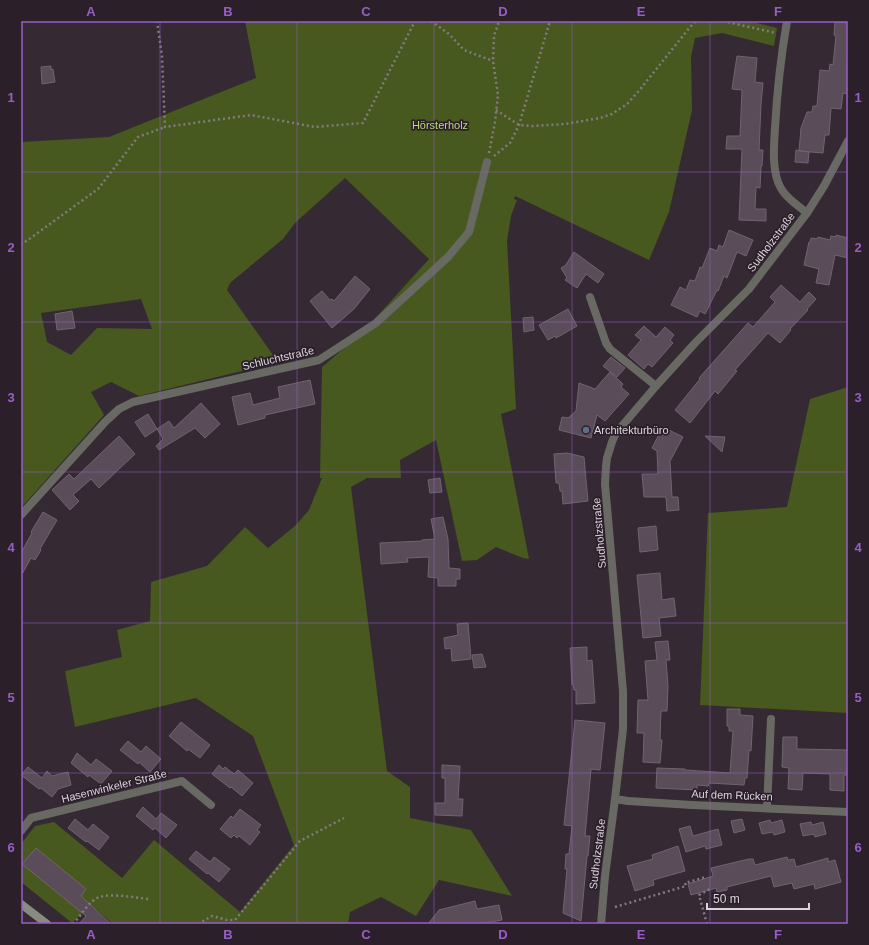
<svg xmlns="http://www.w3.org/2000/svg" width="869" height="945" font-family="Arial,sans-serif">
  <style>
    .green { fill: #47591e; fill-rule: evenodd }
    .building { fill: #5a4d59; stroke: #716470 }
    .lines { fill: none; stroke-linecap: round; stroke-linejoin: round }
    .path { stroke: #847a83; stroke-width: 2.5; stroke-dasharray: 2 3; stroke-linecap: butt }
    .lane { stroke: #686962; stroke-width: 8 }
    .street { stroke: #686962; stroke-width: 8 }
    .secondary { stroke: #888b7f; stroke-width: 8 }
    .grid { fill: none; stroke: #985ec7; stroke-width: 1; stroke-opacity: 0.55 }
    .service-dot { fill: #5c6f8a; stroke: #2b202a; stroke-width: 1.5 }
    .labels { text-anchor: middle; stroke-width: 3.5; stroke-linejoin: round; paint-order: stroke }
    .park-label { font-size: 11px; fill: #b8d976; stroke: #2b202a }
    .street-label { font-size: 11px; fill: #dcd4db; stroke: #2b202a }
    .poi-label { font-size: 11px; fill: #dcd4db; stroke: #2b202a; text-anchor: start }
    .neatline { fill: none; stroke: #985ec7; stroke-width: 1.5 }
    .grid-label { font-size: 13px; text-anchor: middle; font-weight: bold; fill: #985ec7 }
  </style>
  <rect width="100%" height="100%" fill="#352934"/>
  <path class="green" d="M245 21H749L777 28 774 46 722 33 695 38 691 57 692 110 669 212 649 260 515 196 514 199 517 200 511 216 507 241 516 409 501 414 529 559 523 558 496 547 477 560 462 561 436 440 400 460 401 478H367L351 487 387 771 410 787V818L471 830 512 896 439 880 416 916 381 897 350 912 348 924H113L91 905 72 923 21 882V844L35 826 54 822 122 878 154 840 240 912 294 845 253 736 196 698 75 727 65 671 122 657 117 630 150 621 151 582 207 566 245 527 268 548 296 525 309 510 322 478H320L322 367 362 333 429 259 345 178 295 223 283 239 230 283 227 290 278 362 139 396 111 382 91 392 104 415 21 508V142L109 137 256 78ZM141 299 152 329 97 328 71 355 47 342 41 313Z
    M848 387V713L700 705 708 513 787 507 810 399Z"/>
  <path class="building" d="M835 22 848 23 847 94 843 93 841 109 831 108 829 135H825L823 153 799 151 801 128 807 112H812L813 106H817L820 70 829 71 830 64 833 65 836 36 834 35Z
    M737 56 757 58 755 82 763 83 761 104 759 150H763L762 166H761L760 188 756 187 755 209H766V221L739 220 742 149H726L727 136H740L742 90 732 89Z
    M51 66V70L53 69 55 82 42 84 41 67Z
    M796 150 809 152 808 163 795 162Z
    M729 230 753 240 746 256 737 252 727 278 724 276 718 291 717 290 705 314 700 311 697 317 671 305 680 287 686 290 690 280 695 281 700 267 702 268 710 248 717 251 719 245 723 247Z
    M836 235 848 238V258L835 255 829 285 816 283 819 269 804 265 809 242H810L811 238 817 239 818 237 830 240 831 236 836 237Z
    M574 252 604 274 598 283 586 274 577 288 565 280 567 278 561 268 565 266Z
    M355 276 370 289 354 309 332 328 310 301 322 291 330 300 332 299 334 301Z
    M781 285 800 302 809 292 816 299 807 309 808 310 790 329 791 330 780 343 768 333 735 370 737 371 718 394 715 391 690 423 675 410 700 379 699 378 748 323 753 327 775 302 770 297Z
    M568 309 577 326 556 338 555 336 548 340 539 325Z
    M72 311 75 328 57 330 55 314Z
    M533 317 534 330 524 332 523 318Z
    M644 326 656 337 665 327 674 335 670 340 673 343 652 367 648 364 644 369 628 355 641 340 635 335Z
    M611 357 625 368 617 377 603 366Z
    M610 372 623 384 621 387 629 394 605 421 597 415 591 438 559 430 562 417 568 418 576 411 579 383 595 389Z
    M310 380 315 404 265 415V418L238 425 232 397 250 393 253 405 280 398 278 387Z
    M201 403 220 424 205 438 195 428 159 450 156 446 163 439 157 429 145 437 135 422 148 414 157 429 169 421 174 428Z
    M663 427 683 437 670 461 672 497H678L679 510 667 511 666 497H644L642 474H658L657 451 652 448Z
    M119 436 135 454 99 488 91 479 73 495 79 501 70 510 52 490 69 474 74 479Z
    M705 436 725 437 722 452Z
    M567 453 584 457 586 480 588 501 563 504 562 491H560L559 483H556L554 454Z
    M440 478 442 492 430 493 428 480Z
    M43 512 57 520 40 549 41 550 35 560 31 558 21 576V553L32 533 31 532Z
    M443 517 448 539 449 568 460 569V579H456V586H438V578L428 577 429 557 407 558 408 562 381 564 380 543 422 541V540L435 539 431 519Z
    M656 526 658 550 640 552 638 528Z
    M660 573 662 600 674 598 676 616 659 618 661 636 643 638 637 575Z
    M468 623 471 659 452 661 451 648 445 649 444 638 458 635 457 624Z
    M668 641 670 660H666L668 686 667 711H661L660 740H662L660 763 643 762 644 733H637L638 700H648L645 661 657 660 655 642Z
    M587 647V661L592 660 595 703 576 704V690H574L573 684 572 685 570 648Z
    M482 654 486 667 474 668 472 655Z
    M727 709H740V715L753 716 751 751 749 750 747 778H745L744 785 709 783 708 786 697 785V790L656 788 657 768 685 769V770L730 773 733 731H729V726H727Z
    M575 720 605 723 600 770 591 769 585 836H590L588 856H587L581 921 563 913 567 869H565L566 854H569L572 826 564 825Z
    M181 722 210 745 200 758 188 749 187 751 169 736Z
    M783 737H797V749L848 750V775H844V791L830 790V774L803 773 802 790 788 789 789 768 782 767Z
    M128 741 141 752 146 746 161 759 150 772 139 762 138 764 120 750Z
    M77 753 91 765 96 759 112 771 101 784 89 775 88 777 71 763Z
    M219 765 223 769 225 767 234 774 238 770 253 783 242 796 231 787 230 788 212 774Z
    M442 765 460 766 458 799H463L462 816 435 815V803H445V778H442Z
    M28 767 42 778 47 771 52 776 68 772 71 785 58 789 52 797 41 788 39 789 21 775Z
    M143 807 156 819 161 813 177 825 166 838 155 828 153 830 136 816Z
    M240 809 261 825 257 830 260 832 250 845 239 836 237 838 234 835 231 838 220 829 231 816 233 818Z
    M75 819 88 830 93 824 109 837 99 850 87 841 86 842 68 828Z
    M742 819 745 830 734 833 731 821Z
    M770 820 771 823 782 820 785 832 774 835 773 832 762 834 759 823Z
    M811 822 812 825 823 822 826 834 815 837 814 834 803 836 800 824Z
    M690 826 693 836 718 829 722 845 706 849 705 846 686 852 679 829Z
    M678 846 685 871 653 880 654 885 635 891 627 866 653 859 652 855Z
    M36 848 86 889 81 896 111 924H79L86 916 22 864Z
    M196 851 210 862 214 857 230 869 219 882 208 873 207 874 189 859Z
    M787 857 788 860 794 859 796 867 828 858V862L835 860 841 882 815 889 814 884 794 889 792 883 774 887 771 876 727 887V890L717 892 716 888 691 895 688 884 713 876 711 868 749 859H753L755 865Z
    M475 901 477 909 499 905 502 920 479 924H428L439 910Z"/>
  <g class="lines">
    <path class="path" d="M157 21 162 56 165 127 251 115 315 127 363 123 415 21
      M431 21 449 34 464 50 493 61
      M723 21 776 33
      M496 110 519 125 532 126 565 124 600 118 612 114 627 104 638 92 690 27 696 21
      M489 153 495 122 498 95 493 61 494 36 499 21
      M494 156 510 143 519 125 550 21
      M21 245 98 189 138 137 165 127
      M615 907 686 886 685 883 706 877
      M73 924C80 917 86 906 94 900 103 891 136 898 149 899
      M198 924 212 916 227 920H235L300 841 344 818
      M707 924 699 895 710 889"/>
    <path class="lane" d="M590 297 606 343 610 349 656 386"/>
    <path class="street" d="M787 21C781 56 777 92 775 128 774 146 772 165 778 182 783 196 796 204 807 213
      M21 515 105 422 119 409 133 402 319 360 376 323 448 257 469 232 487 162
      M615 799 628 801 692 805 848 812
      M767 808 771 719
      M21 831 31 818 182 781 211 805
      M601 924 605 876 615 799 623 729V691L605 484 606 466 607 458 612 442 615 435 622 426 656 386 696 342 749 289 807 213 824 186 848 141"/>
    <path class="secondary" d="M21 904 47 924"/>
  </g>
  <path class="grid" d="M160 21V924M297 21V924M434 21V924M572 21V924M710 21V924M21 172H848M21 322H848M21 472H848M21 623H848M21 773H848"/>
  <circle class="service-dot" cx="586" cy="430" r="4"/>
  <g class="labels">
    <g class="park-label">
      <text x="440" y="129">Hörsterholz</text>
    </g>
    <g class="street-label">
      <text transform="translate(771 242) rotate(-53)" y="4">Sudholzstraße</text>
      <text transform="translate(278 358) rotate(-13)" y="4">Schluchtstraße</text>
      <text transform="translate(599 533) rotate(-95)" y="4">Sudholzstraße</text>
      <text transform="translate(114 786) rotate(-14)" y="4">Hasenwinkeler Straße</text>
      <text transform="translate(732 795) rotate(2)" y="4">Auf dem Rücken</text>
      <text transform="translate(597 854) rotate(-83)" y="4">Sudholzstraße</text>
    </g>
    <g class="poi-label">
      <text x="594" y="434">Architekturbüro</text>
    </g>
  </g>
  <rect width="869" height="945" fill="none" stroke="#2b202a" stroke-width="44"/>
  <path d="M707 903v6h102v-6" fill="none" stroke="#dcd4db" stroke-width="2"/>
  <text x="713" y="903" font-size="12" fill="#dcd4db" stroke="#2b202a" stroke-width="3" paint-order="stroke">50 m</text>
  <rect x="22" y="22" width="825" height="901" class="neatline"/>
  <g class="grid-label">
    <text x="91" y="16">A</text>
    <text x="228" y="16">B</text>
    <text x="366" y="16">C</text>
    <text x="503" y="16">D</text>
    <text x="641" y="16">E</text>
    <text x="778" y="16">F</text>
    <text x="11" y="102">1</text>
    <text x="858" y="102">1</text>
    <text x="11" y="252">2</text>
    <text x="858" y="252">2</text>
    <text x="11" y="402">3</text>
    <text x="858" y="402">3</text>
    <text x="11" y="552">4</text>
    <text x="858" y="552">4</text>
    <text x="11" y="702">5</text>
    <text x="858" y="702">5</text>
    <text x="11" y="852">6</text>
    <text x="858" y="852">6</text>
    <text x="91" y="939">A</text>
    <text x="228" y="939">B</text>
    <text x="366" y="939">C</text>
    <text x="503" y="939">D</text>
    <text x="641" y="939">E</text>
    <text x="778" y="939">F</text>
  </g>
</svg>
